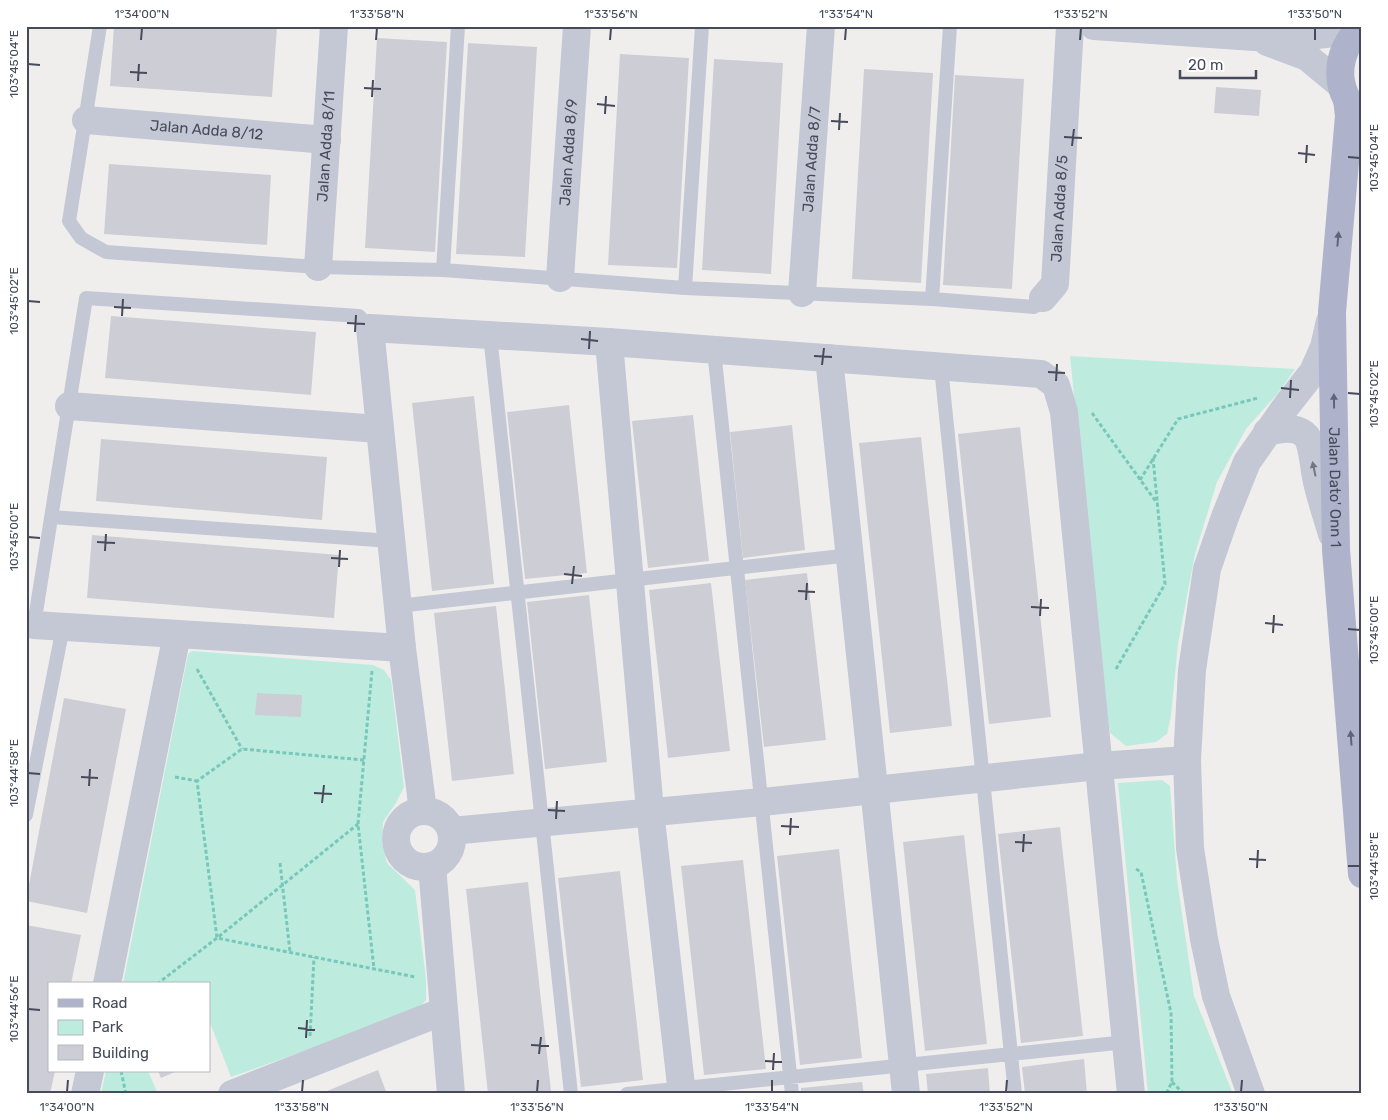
<svg xmlns="http://www.w3.org/2000/svg" width="1388" height="1120" font-family="Rubik,sans-serif">
  <style>
    .green { fill: #bdecde }
    .building { fill: #cdced5 }
    .lines { fill: none; stroke-linecap: round; stroke-linejoin: round }
    .path { stroke: #77c8ba; stroke-width: 3; stroke-dasharray: 4 2.5; stroke-linecap: butt }
    .lane { stroke: #c4c8d4; stroke-width: 14 }
    .street { stroke: #c4c8d4; stroke-width: 28 }
    .primary { stroke: #aeb3cb; stroke-width: 28 }
    .oneway { fill: #606476 }
    .oneway2 { fill: #727685 }
    .ticks { fill: none; stroke: #464a5a; stroke-width: 2 }
    .labels { text-anchor: middle; stroke-width: 4; stroke-linejoin: round; paint-order: stroke }
    .street-label { font-size: 15px; fill: #464a5a; stroke: #fff }
    .neatline { fill: none; stroke: #464a5a; stroke-width: 2 }
    .ticks-label { font-size: 12px; text-anchor: middle; fill: #464a5a }
  </style>
  <rect width="100%" height="100%" fill="#f0eeed"/>
  <path class="green" d="M1070 356 1295 369 1278 393 1246 429 1217 482 1195 554 1178 644 1171 716 1167 734 1156 742 1126 746 1110 733 1104 690Z
    M192 651 373 665 384 670 391 680 404 787 396 803 383 822 382 844 387 863 415 890 426 979V1000L420 1007 310 1049 231 1077 209 1020V984H123L188 654Z
    M1162 780 1170 786 1177 879 1194 996 1233 1094H1148L1118 783Z
    M106 1071H148L158 1094H101Z"/>
  <path class="building" d="M114 26 277 27 272 97 110 86Z
    M377 38 447 42 435 252 365 248Z
    M468 43 537 47 525 257 456 254Z
    M620 54 689 58 677 268 608 265Z
    M714 59 783 63 771 274 702 270Z
    M864 69 933 73 921 283 852 279Z
    M955 75 1024 79 1012 289 943 285Z
    M1216 87 1261 90 1259 116 1214 113Z
    M109 164 271 175 267 245 104 234Z
    M111 316 316 332 311 395 105 378Z
    M474 396 494 584 432 591 412 403Z
    M569 405 587 573 525 579 507 412Z
    M693 415 709 561 648 568 632 421Z
    M792 425 805 550 743 558 730 432Z
    M1020 427 1051 717 989 724 958 434Z
    M921 437 952 726 890 733 859 443Z
    M101 439 327 457 322 520 96 501Z
    M92 535 339 555 334 618 87 598Z
    M807 573 826 740 764 747 745 580Z
    M711 583 730 751 668 758 649 590Z
    M589 595 607 762 545 769 527 602Z
    M496 606 514 774 452 781 434 613Z
    M257 693 302 695 301 717 255 715Z
    M64 698 126 709 87 913 26 901Z
    M1060 827 1083 1036 1021 1043 998 834Z
    M964 835 987 1044 925 1051 903 842Z
    M839 849 862 1058 800 1065 777 856Z
    M743 860 766 1069 704 1075 681 866Z
    M620 871 643 1080 581 1087 558 878Z
    M528 882 551 1091 530 1094H488L466 889Z
    M26 925 81 935 71 984H49V1071H55L50 1094H26Z
    M1084 1059 1087 1094H1025L1022 1067Z
    M988 1068 990 1094H928L926 1074Z
    M378 1070 387 1094H320L358 1078Z
    M158 1071H177L161 1078Z
    M862 1082 864 1094H801V1088Z"/>
  <g class="lines">
    <path class="path" d="M1092 413 1157 503
      M1140 480 1178 419 1258 398
      M197 669 242 749
      M1116 669 1165 584 1153 458
      M372 671 358 824 374 969
      M364 760 242 749 197 781 217 938 415 977
      M175 777 197 781
      M280 863 290 952
      M1136 869 1141 872 1171 1013 1172 1082 1166 1094
      M157 984 217 938 358 824
      M310 1036 314 957
      M121 1071 126 1094
      M1172 1082 1184 1094"/>
    <path class="lane" d="M100 26 69 221 81 238 106 252 318 267 443 270 685 288 932 299 1034 307 1043 298
      M443 270 458 26
      M685 288 702 26
      M932 299 950 26
      M490 335 571 1094
      M714 350 792 1094
      M941 367 1015 1094
      M51 517 391 541
      M398 606 850 555
      M34 625 86 298 359 316 370 328
      M26 815 63 627
      M627 1094 1126 1042"/>
    <g class="street">
      <path d="M1094 26 1254 37 1309 36 1358 30"/>
      <path d="M1267 42 1307 57 1342 86"/>
      <path id="s1" d="M86 120 327 140"/>
      <path id="s2" d="M318 267 334 26"/>
      <path id="s3" d="M560 278 577 26"/>
      <path id="s4" d="M802 293 821 26"/>
      <path id="s5" d="M1043 298 1055 284 1070 26"/>
      <path d="M609 342 650 811 682 1094"/>
      <path d="M829 358 906 1094"/>
      <path d="M69 406 379 429"/>
      <path d="M1267 432C1280 429 1297 425 1307 437 1313 446 1314 471 1317 482 1321 500 1327 517 1332 534"/>
      <path d="M34 625 402 648"/>
      <path d="M423 811 402 648 370 328 609 342 1041 374 1056 385 1064 412 1131 1094"/>
      <circle cx="424" cy="839" r="28"/>
      <path d="M451 831 762 802 1098 766 1187 760"/>
      <path d="M432 866 451 1094"/>
      <path d="M107 984 177 634"/>
      <path d="M85 1094 90 1071"/>
      <path d="M232 1094 444 1011"/>
      <path d="M1251 1094 1216 996 1204 939 1190 848 1187 760 1192 670 1207 569 1225 517 1247 462 1287 405 1313 372 1324 347 1330 321"/>
    </g>
    <g class="primary">
      <path id="s6" d="M1347 99 1349 116 1332 312 1336 550 1362 874"/>
      <path d="M1359 112C1335 94 1336 61 1351 39 1354 35 1356 30 1362 28"/>
    </g>
  </g>
  <defs><path id="oneway-solid" d="M-6-.8H1V-3.2L6.5 0L1 3.2V.8H-6Z" transform="scale(1.25)"/></defs>
  <g class="oneway">
    <use href="#oneway-solid" transform="translate(1338 239) rotate(-85)"/>
    <use href="#oneway-solid" transform="translate(1334 401) rotate(-91)"/>
    <use href="#oneway-solid" transform="translate(1351 738) rotate(-94)"/>
  </g>
  <use class="oneway2" href="#oneway-solid" transform="translate(1314 469) rotate(-102)"/>
  <path class="ticks" d="M141 40 142 28M376 40 377 28M610 40 611 28M845 40 846 28M1080 40 1081 28M1315 40V28M28 64 40 65M130 72 147 73M138 81 139 64M364 88 381 89M372 97 373 80M597 104 615 106M605 114 606 96M831 121 848 122M839 130 840 113M1064 137 1082 138M1072 146 1074 129M1298 153 1315 155M1348 157 1360 158M1306 163 1307 145M28 301 40 302M114 307 131 308M122 316 123 299M347 323 365 324M355 332 356 315M581 339 598 341M589 349 590 331M814 356 832 357M822 365 824 348M1048 372 1065 373M1056 381 1057 364M1281 388 1299 390M1348 393 1360 394M1290 398 1291 380M28 537 40 538M97 542 115 543M105 551 106 534M331 558 348 559M339 567 340 550M564 574 582 576M572 584 574 566M798 591 815 592M806 600 807 583M1031 607 1049 608M1040 616 1041 599M1265 623 1283 625M1348 629 1360 630M1273 633 1274 615M28 773 40 774M81 777 98 778M89 786 90 769M314 793 332 794M322 803 324 785M548 810 565 811M556 819 557 801M781 826 799 827M790 835 791 818M1015 842 1032 843M1023 852 1024 834M1249 859 1266 860M1348 866H1360M1257 868 1258 850M28 1009 40 1010M298 1028 315 1030M306 1038 307 1020M531 1045 549 1046M539 1054 541 1037M765 1061 782 1062M773 1070 774 1053M67 1092 68 1080M302 1092 303 1080M537 1092 538 1080M772 1092V1080M1006 1092 1007 1080M1241 1092 1242 1080"/>
  <g class="labels">
    <g class="street-label">
      <text dy="5" stroke="none"><textPath href="#s1" startOffset="121">Jalan Adda 8/12</textPath></text>
      <text dy="5" stroke="none"><textPath href="#s2" startOffset="121">Jalan Adda 8/11</textPath></text>
      <text dy="5" stroke="none"><textPath href="#s3" startOffset="126">Jalan Adda 8/9</textPath></text>
      <text dy="5" stroke="none"><textPath href="#s4" startOffset="134">Jalan Adda 8/7</textPath></text>
      <text dy="5" stroke="none"><textPath href="#s5" startOffset="94">Jalan Adda 8/5</textPath></text>
      <text dy="5" stroke="none"><textPath href="#s6" startOffset="389">Jalan Dato' Onn 1</textPath></text>
    </g>
  </g>
  <rect width="1388" height="1120" fill="none" stroke="#ffffff" stroke-width="55"/>
  <rect x="48" y="982" width="162" height="90" fill="#ffffff" stroke="#b5b7bd"/>
  <rect x="58" y="999" width="25" height="8" fill="#aeb3cb" stroke="#b5b7bd"/>
  <text x="92" y="1008" font-size="15" fill="#464a5a">Road</text>
  <rect x="58" y="1020" width="25" height="15" fill="#bdecde" stroke="#b5b7bd"/>
  <text x="92" y="1032" font-size="15" fill="#464a5a">Park</text>
  <rect x="58" y="1045" width="25" height="15" fill="#cdced5" stroke="#b5b7bd"/>
  <text x="92" y="1058" font-size="15" fill="#464a5a">Building</text>
  <path d="M1180 70v8h76v-8" fill="none" stroke="#464a5a" stroke-width="2.5"/>
  <text x="1188" y="70" font-size="15" fill="#464a5a" stroke="#ffffff" stroke-width="4" paint-order="stroke">20 m</text>
  <rect x="28" y="28" width="1332" height="1064" class="neatline"/>
  <g class="ticks-label">
    <text x="142" y="18">1°34'00"N</text>
    <text x="377" y="18">1°33'58"N</text>
    <text x="611" y="18">1°33'56"N</text>
    <text x="846" y="18">1°33'54"N</text>
    <text x="1081" y="18">1°33'52"N</text>
    <text x="1315" y="18">1°33'50"N</text>
    <text transform="translate(14 64) rotate(-90)" y="4">103°45'04"E</text>
    <text transform="translate(1374 158) rotate(-90)" y="4">103°45'04"E</text>
    <text transform="translate(14 301) rotate(-90)" y="4">103°45'02"E</text>
    <text transform="translate(1374 394) rotate(-90)" y="4">103°45'02"E</text>
    <text transform="translate(14 537) rotate(-90)" y="4">103°45'00"E</text>
    <text transform="translate(1374 630) rotate(-90)" y="4">103°45'00"E</text>
    <text transform="translate(14 773) rotate(-90)" y="4">103°44'58"E</text>
    <text transform="translate(1374 866) rotate(-90)" y="4">103°44'58"E</text>
    <text transform="translate(14 1009) rotate(-90)" y="4">103°44'56"E</text>
    <text x="67" y="1111">1°34'00"N</text>
    <text x="302" y="1111">1°33'58"N</text>
    <text x="537" y="1111">1°33'56"N</text>
    <text x="772" y="1111">1°33'54"N</text>
    <text x="1006" y="1111">1°33'52"N</text>
    <text x="1241" y="1111">1°33'50"N</text>
  </g>
</svg>
